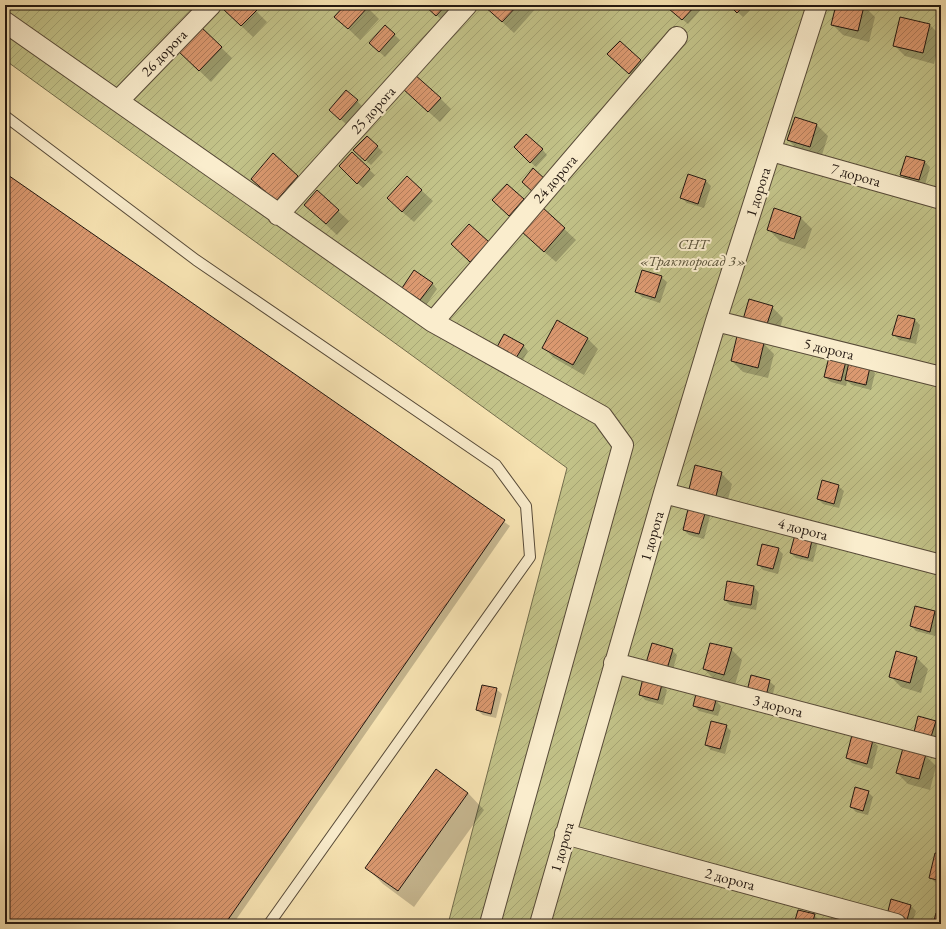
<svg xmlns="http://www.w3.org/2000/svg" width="946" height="929" font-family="'EB Garamond',serif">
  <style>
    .garden { fill: url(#garden-furrows); stroke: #726c4c }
    .shadow { fill: #0003 }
    .building { fill: url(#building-hatch); stroke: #221710 }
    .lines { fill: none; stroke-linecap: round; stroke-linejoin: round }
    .service-casing { stroke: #574a38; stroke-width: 12 }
    .minor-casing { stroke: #574a38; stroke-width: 22 }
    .service { stroke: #faedcd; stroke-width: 10 }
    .minor { stroke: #faedcd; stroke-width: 20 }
    .labels { text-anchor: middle; stroke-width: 4; stroke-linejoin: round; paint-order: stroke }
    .street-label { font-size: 15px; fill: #221710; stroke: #faedcd }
    .park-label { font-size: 15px; font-style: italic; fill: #5a533a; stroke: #faedcd }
  </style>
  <defs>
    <pattern id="garden-furrows" width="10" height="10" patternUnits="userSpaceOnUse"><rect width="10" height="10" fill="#c2c288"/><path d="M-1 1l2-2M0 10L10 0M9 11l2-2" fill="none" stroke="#a6a674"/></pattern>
    <pattern id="building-hatch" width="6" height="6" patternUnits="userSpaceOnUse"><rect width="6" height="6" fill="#db9970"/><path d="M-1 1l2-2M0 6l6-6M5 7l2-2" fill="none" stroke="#b17c5b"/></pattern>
  </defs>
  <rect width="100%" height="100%" fill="#f7e3b2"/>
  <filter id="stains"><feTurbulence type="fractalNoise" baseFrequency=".005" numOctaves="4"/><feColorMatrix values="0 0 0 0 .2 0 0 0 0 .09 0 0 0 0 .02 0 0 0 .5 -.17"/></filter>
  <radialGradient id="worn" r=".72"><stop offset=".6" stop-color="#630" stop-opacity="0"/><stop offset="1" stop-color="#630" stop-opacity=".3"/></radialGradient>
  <path class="garden" d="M5 5H941V924H448L567 468 5 60Z"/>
  <path class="shadow" d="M226 5H250L267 22 253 37 234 19Z
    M347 5H365L379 19 360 40 336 17Z
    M425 5H453L454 6 442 20Z
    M484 5H535L537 7 514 33Z
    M674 5H705L688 24 676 14Z
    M730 5H755L743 17Z
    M837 5 864 6 875 17 869 42 843 35 832 24Z
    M900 18 930 25 941 36 934 64 905 56 894 45Z
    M385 26 400 40 385 57 375 48Z
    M200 27 232 58 211 82 178 50Z
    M620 42 646 66 635 78 614 59Z
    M440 98 451 109 440 122 414 99Z
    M357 101 362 106 346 124 336 115Z
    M817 125 828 136 821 158 799 151 788 140Z
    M367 137 383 152 371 165 360 155Z
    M542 149 547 155 536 167 520 153Z
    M352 154 375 175 363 188 345 172Z
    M273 155 309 188 287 212 263 189Z
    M925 162 930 167 925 185 907 180 901 174Z
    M5 174 510 526 233 924H5Z
    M407 177 433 201 414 222 399 209Z
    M706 181 711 186 704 208 687 203 681 197Z
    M507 185 529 205 515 220 499 205Z
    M305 205 338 211 349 221 337 235Z
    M542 208 576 240 556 262 533 242Z
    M801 218 812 229 805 249 780 241 769 230Z
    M661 277 667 282 660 303 642 297 636 292Z
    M432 283 437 289 426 305 403 287Z
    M772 307 783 318 776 341 743 323Z
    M898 316 915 320 920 325 916 344 899 340 894 335Z
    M587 338 598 349 584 375 554 358 543 347Z
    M763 343 774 354 768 378 743 372 732 361Z
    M523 345 528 351 522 362 498 347Z
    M845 362 849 366 870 368 875 373 871 390 852 385 847 381 846 386 831 382 825 377Z
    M721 473 732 484 726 507 701 500 690 489Z
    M838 486 844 491 839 508 823 504 818 499Z
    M705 511 710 516 704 539 689 535 684 530Z
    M813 536 818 542 813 562 796 558 791 553Z
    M778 549 783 554 778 574 763 570 758 564Z
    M754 587 759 593 756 610 730 605 725 600Z
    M916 607 935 612 940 618 935 636 916 631 911 626Z
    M731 649 742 660 735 685 715 680 704 669Z
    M672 650 677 655 672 673 653 668Z
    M917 658 928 669 921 693 901 687 890 676Z
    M769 681 775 686 771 701 748 691Z
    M662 685 667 690 663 705 645 700 640 694Z
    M496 689 502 694 496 718 483 715 477 710Z
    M716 701 721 706 718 716 699 711 694 706Z
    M936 722 941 727 936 745 919 741Z
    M726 726 731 731 725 754 711 750 706 745Z
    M872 741 878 746 872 769 852 763 847 758Z
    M925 755 936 766 930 790 908 784 897 773Z
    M868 792 873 797 868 815 856 812 851 807Z
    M468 793 484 810 414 907 383 884 367 868Z
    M941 855V888L930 877Z
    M910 905 916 911 912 924H894Z
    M814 915 819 920 818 924H795Z"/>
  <path class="building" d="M225 5H251L257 10 241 26 222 8Z
    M345 5H366L368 7 348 29 334 17Z
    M424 5H446L436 16Z
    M483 5H518L502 22Z
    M673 5H696L682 20 669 9Z
    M729 5H745L737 13Z
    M836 5 864 6 858 31 831 25Z
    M900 17 930 24 923 53 893 46Z
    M385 25 395 34 379 52 369 43Z
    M200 26 222 47 199 71 177 50Z
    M620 41 641 60 629 74 607 54Z
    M414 74 441 98 428 112 402 88Z
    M346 90 358 100 340 120 329 110Z
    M795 117 817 124 810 147 787 140Z
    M526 134 543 149 530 163 514 147Z
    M367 136 378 146 365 161 353 150Z
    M352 152 370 169 357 184 339 166Z
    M273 153 298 176 276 201 251 179Z
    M906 156 925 161 919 180 900 175Z
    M533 168 547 181 535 194 522 182Z
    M5 173 505 520 225 924H5Z
    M688 174 706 180 698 204 680 198Z
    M407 176 422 190 402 212 387 198Z
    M507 184 524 199 509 216 492 200Z
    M317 190 339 210 326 224 304 205Z
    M542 207 565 228 544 252 521 231Z
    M774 208 801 217 794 239 767 230Z
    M469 224 489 242 470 262 451 244Z
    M414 270 433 283 420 300 402 288Z
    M642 270 662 276 655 298 635 292Z
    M749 299 773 306 765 330 742 323Z
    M898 315 915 319 910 339 892 335Z
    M557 320 588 338 573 365 542 348Z
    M504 334 524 345 516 358 497 347Z
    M737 336 764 343 758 368 731 361Z
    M829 357 846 361 841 381 824 377Z
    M849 362 870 367 866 385 845 380Z
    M695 465 722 472 716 496 689 489Z
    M822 480 839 485 834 504 817 499Z
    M689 505 706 510 699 534 683 530Z
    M796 531 813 536 808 558 790 553Z
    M762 544 779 548 773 569 757 565Z
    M727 581 754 586 751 605 724 600Z
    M915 606 935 611 930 632 910 626Z
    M652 643 673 649 667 669 646 663Z
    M710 643 732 648 724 675 703 669Z
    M896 651 917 657 910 683 889 677Z
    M751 675 770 680 766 696 747 691Z
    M643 678 662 684 658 700 639 695Z
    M482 685 497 688 491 714 476 710Z
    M696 694 716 700 713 711 693 706Z
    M918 716 936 721 930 740 913 736Z
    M711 721 727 725 720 749 705 745Z
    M852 735 873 740 867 764 846 758Z
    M903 748 926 754 919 779 896 773Z
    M436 769 468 793 398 891 365 868Z
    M855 787 869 791 863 811 850 807Z
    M935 853 941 854V881L929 878Z
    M891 899 911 905 906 924H897L887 915Z
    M798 910 815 914 812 924H794Z
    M936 913 941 914V924H933Z"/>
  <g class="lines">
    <defs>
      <path id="service" d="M5 116 196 260 496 465 526 506 530 557 269 924"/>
      <path id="minor" d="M5 22 433 322 602 416 623 445 490 924
        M118 101 211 5
        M771 151 941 199
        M278 215 467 5
        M716 321 941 377
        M433 322 677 37
        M664 493 941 565
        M614 663 941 749
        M565 834 896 924
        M540 924 664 493 716 321 817 5"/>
    </defs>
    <use href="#service" class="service-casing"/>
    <use href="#minor" class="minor-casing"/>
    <use href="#service" class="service"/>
    <use href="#minor" class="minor"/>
  </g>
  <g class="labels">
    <g class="street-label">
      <text transform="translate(164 53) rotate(-46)" y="5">26 дорога</text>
      <text transform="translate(373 110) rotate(-48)" y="5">25 дорога</text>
      <text transform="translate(856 175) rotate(16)" y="5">7 дорога</text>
      <text transform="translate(555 179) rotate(-49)" y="5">24 дорога</text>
      <text transform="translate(758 192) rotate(-72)" y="5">1 дорога</text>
      <text transform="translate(829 349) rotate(14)" y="5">5 дорога</text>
      <text transform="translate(803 529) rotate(15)" y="5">4 дорога</text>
      <text transform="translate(652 536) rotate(-74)" y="5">1 дорога</text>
      <text transform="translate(778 706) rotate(15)" y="5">3 дорога</text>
      <text transform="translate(562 847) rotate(-74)" y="5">1 дорога</text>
      <text transform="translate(730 879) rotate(15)" y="5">2 дорога</text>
    </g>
    <g class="park-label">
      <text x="693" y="249">СНТ<tspan x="693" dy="17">«Тракторосад 3»</tspan></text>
    </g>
  </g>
  <rect width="946" height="929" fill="none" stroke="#f7e3b2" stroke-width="20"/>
  <rect x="6" y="6" width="934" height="917" fill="none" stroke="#221710" stroke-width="2"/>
  <rect x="10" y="10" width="926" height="909" fill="none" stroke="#221710"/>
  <rect width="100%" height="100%" filter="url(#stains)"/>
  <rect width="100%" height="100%" fill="url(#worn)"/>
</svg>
